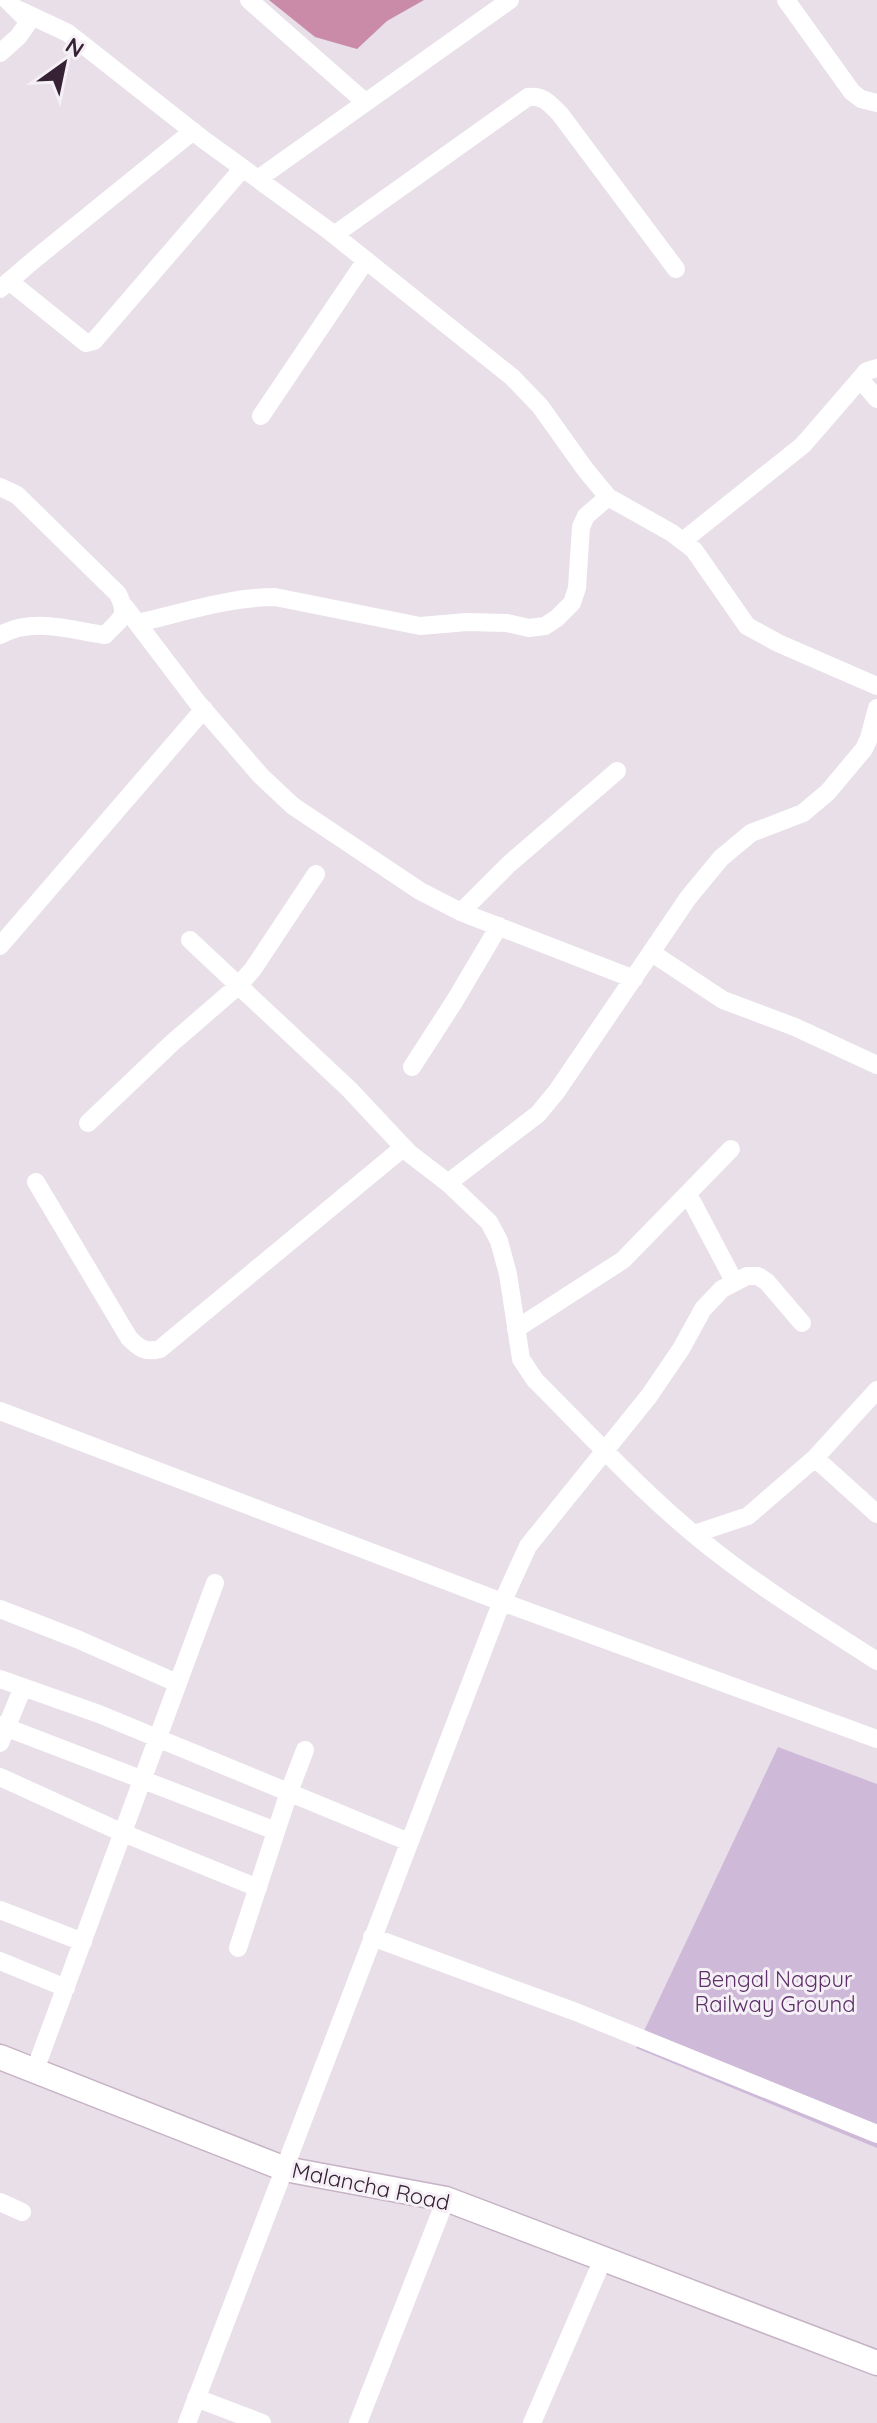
<svg xmlns="http://www.w3.org/2000/svg" width="877" height="2423" font-family="Quicksand,sans-serif">
  <style>
    .green { fill: #ceb9d8 }
    .water { fill: #c98ba7 }
    .lines { fill: none; stroke-linecap: round; stroke-linejoin: round }
    .secondary-casing { stroke: #c7b3c6; stroke-width: 27 }
    .street { stroke: #fff; stroke-width: 18 }
    .secondary { stroke: #fff; stroke-width: 24 }
    .labels { text-anchor: middle; stroke-width: 6; stroke-linejoin: round; paint-order: stroke }
    .park-label { font-size: 22px; fill: #5d3069; stroke: #f5eff6 }
    .street-label { font-size: 22px; fill: #372134; stroke: #f5eff6 }
  </style>
  <rect width="100%" height="100%" fill="#e8dfe8"/>
  <path class="green" d="M778 1747 877 1784V2148L636 2048Z"/>
  <path class="water" d="M269 0H424L387 21 357 49 315 37Z"/>
  <g class="lines">
    <defs>
      <path id="secondary" d="M0 2057 285 2169 446 2199 877 2363"/>
    </defs>
    <use href="#secondary" class="secondary-casing"/>
    <path class="street" d="M249 0 365 102
      M786 0 852 92 861 99 877 103
      M19 10 68 33 204 140 328 230 512 377 540 406 585 469 608 497 672 533 694 550 747 626 778 643 877 686
      M0 53 18 37 26 26 25 18 7 0
      M258 179 510 0
      M334 235 528 97C543 95 549 103 560 114L676 269
      M9 281 86 343 94 341 243 168
      M0 289 35 259 193 131
      M860 379 877 399
      M261 416 366 260
      M0 487 17 495 118 594C129 617 121 618 105 635 70 630 33 617 0 635
      M684 540 803 445 867 371 877 368
      M125 607 197 702 261 776 293 806 420 891 461 912 634 979
      M137 623C182 613 229 597 275 597L420 626 467 622 507 623 529 628 545 626 557 618 572 603 577 588 581 527 586 516 608 497
      M461 912 508 865 617 771
      M190 940 349 1089 409 1153 448 1183 489 1222 499 1241 508 1274 521 1359 535 1380C593 1438 650 1501 716 1552 767 1592 823 1626 877 1661
      M0 946 204 709
      M652 953 723 1000 795 1027 877 1065
      M412 1067 454 1002 499 926
      M88 1123 172 1043 239 985 253 969 316 874
      M36 1182 129 1338C139 1348 145 1353 160 1349L404 1147
      M448 1183 538 1114 557 1091 688 898 721 858 751 833 803 813 828 792 864 749 869 738 877 708
      M688 1194 734 1281
      M516 1329 623 1260 731 1149
      M0 1411 502 1602 877 1739
      M815 1458 877 1514
      M694 1534 748 1516 815 1458 877 1390
      M0 1609 77 1639 177 1683
      M0 1679 99 1714 409 1842
      M0 1725 276 1831
      M0 1743 23 1687
      M0 1777 123 1833 258 1888
      M0 1910 83 1942
      M372 1937 576 2012 877 2134
      M238 1948 289 1792 305 1750
      M0 1961 66 1988
      M35 2070 215 1583
      M0 2202 22 2212
      M196 2398 262 2423
      M187 2423 497 1614 528 1546 649 1396 681 1349 703 1309 722 1289 747 1276H758L767 1282 802 1323
      M358 2423 446 2199
      M532 2423 603 2259"/>
    <use href="#secondary" class="secondary"/>
  </g>
  <g class="labels">
    <g class="park-label">
      <text x="775" y="1987">Bengal Nagpur<tspan x="775" dy="25">Railway Ground</tspan></text>
    </g>
    <g class="street-label">
      <text transform="translate(371 2186) rotate(12)" y="8">Malancha Road</text>
    </g>
  </g>
  <g transform="translate(64 64) rotate(33)" stroke="#f5eff6" stroke-width="6" paint-order="stroke">
  <path d="M0-6L14 30L0 20L-14 30Z" fill="#372134"/>
  <text y="-12" font-size="22" font-weight="bold" text-anchor="middle" fill="#372134">N</text>
  </g>
</svg>
